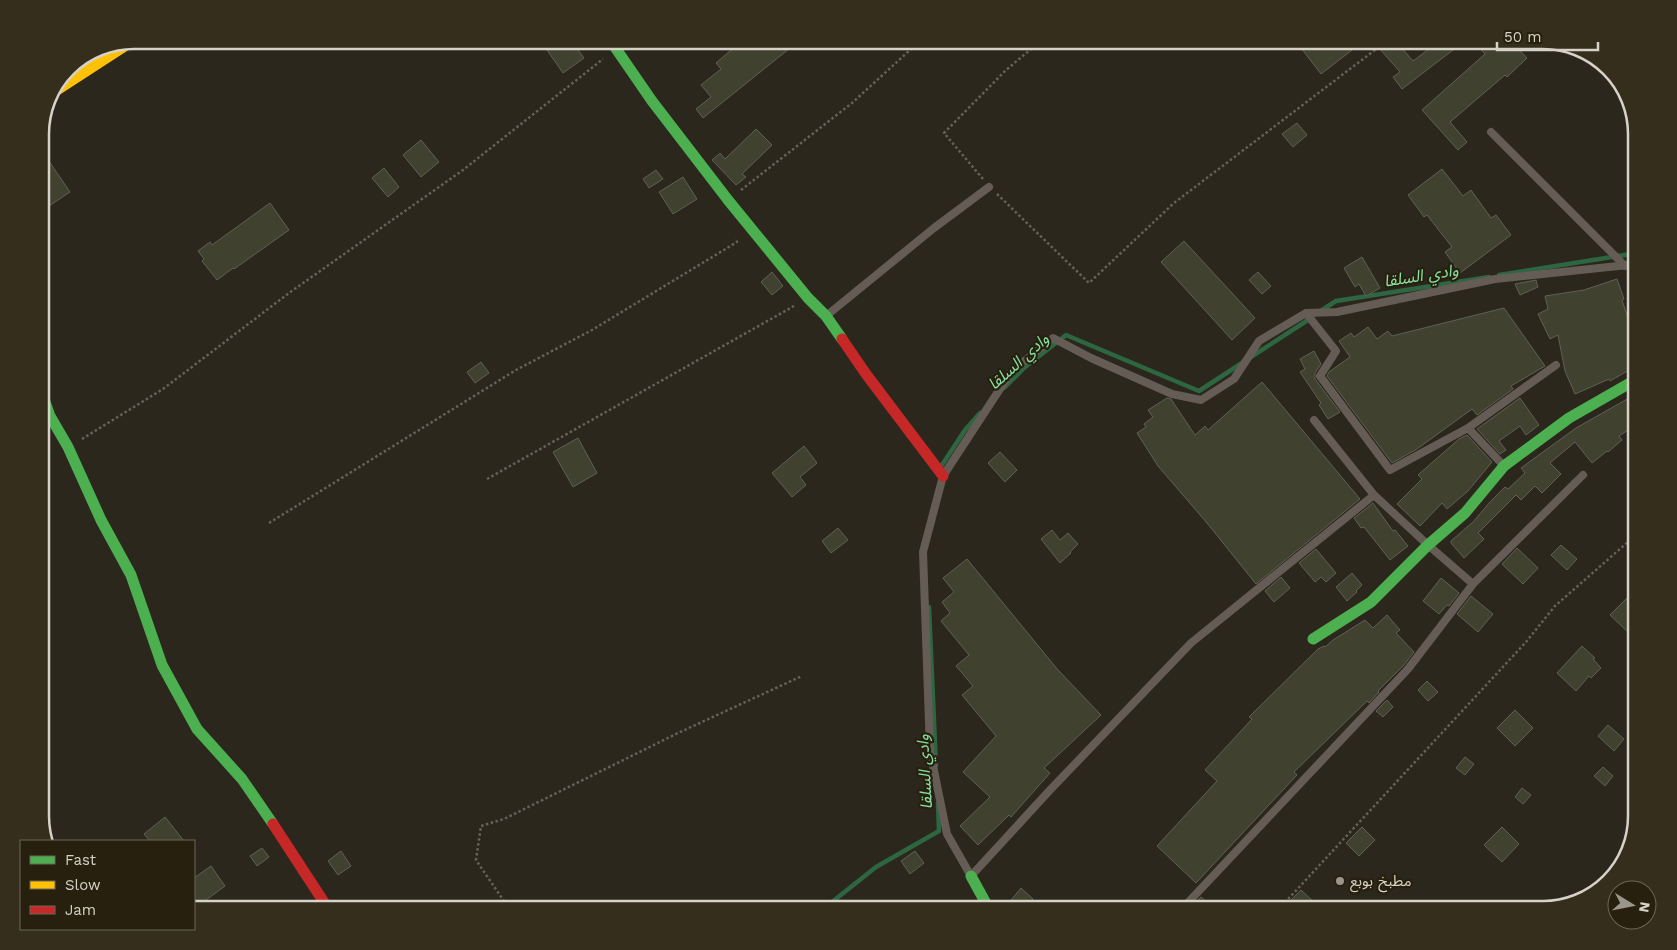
<svg xmlns="http://www.w3.org/2000/svg" width="1677" height="950" font-family="'Work Sans','Noto Sans Arabic',sans-serif">
  <style>
    .lines { fill: none; stroke-linecap: round; stroke-linejoin: round }
    .stream { stroke: #2d6640; stroke-width: 4.5 }
    .building { fill: #40412f; stroke: #606057 }
    .path { stroke: #66615b; stroke-width: 2.5; stroke-dasharray: 2.5 2.5; stroke-linecap: butt }
    .lane { stroke: #645c55; stroke-width: 8 }
    .fast { stroke: #4caf50; stroke-width: 11 }
    .slow { stroke: #ffc107; stroke-width: 11 }
    .jam { stroke: #c62828; stroke-width: 11 }
    .poi-dot { fill: #9b968c; stroke: #27200e; stroke-width: 2 }
    .labels { text-anchor: middle; stroke-width: 4.5; stroke-linejoin: round; paint-order: stroke }
    .poi-label { font-size: 15px; fill: #d7d2c7; stroke: #27200e; text-anchor: start }
    .water-label { font-size: 16px; font-style: italic; fill: #87e1a5; stroke: #27200e }
    .rim { fill: none; stroke: #d7d2c7; stroke-width: 2.5 }
  </style>
  <rect width="100%" height="100%" fill="#2b271d"/>
  <g class="lines">
    <path class="stream" d="M1499 275 1637 253
      M1319 312 1336 301 1489 277
      M1251 357 1311 318
      M1004 388 1024 368 1066 335 1199 391 1242 363
      M942 465 965 430 980 413
      M929 607 936 766
      M822 910 876 867 939 831 938 804"/>
  </g>
  <path class="building" d="M540 40H571L584 58 563 73Z
    M743 40H800L703 118 696 109 711 97 701 85 721 69 716 63Z
    M1295 40H1365L1321 74Z
    M1372 40H1395L1413 61 1441 40H1466L1402 89 1393 77 1400 72Z
    M1473 40H1510L1527 58 1507 77 1505 75 1450 122 1467 142 1458 150 1422 110 1485 54Z
    M1297 123 1307 135 1293 147 1282 134Z
    M756 129 772 145 742 174 746 177 736 185 712 160 720 153 725 159Z
    M421 140 439 162 421 177 403 155Z
    M40 148 70 192 40 212Z
    M384 168 399 187 388 197 372 178Z
    M1442 169 1463 196 1471 190 1491 218 1496 215 1511 235 1460 273 1445 252 1452 247 1427 215 1424 217 1408 195Z
    M656 170 663 179 649 188 643 179Z
    M683 177 697 199 673 214 659 192Z
    M270 203 289 230 234 269 233 268 217 280 202 261 204 259 198 251 210 242 212 245Z
    M1184 241 1255 318 1232 340 1161 262Z
    M1362 257 1380 288 1366 296 1359 284 1355 287 1344 268Z
    M772 272 783 286 772 295 761 282Z
    M1258 272 1271 286 1262 294 1249 280Z
    M1617 279 1624 299 1622 300 1637 345V367L1631 369 1610 381 1609 379 1575 394 1565 371 1558 335 1550 339 1538 314 1548 309 1545 296 1584 290Z
    M1536 280 1538 287 1520 295 1515 284Z
    M1504 308 1545 366 1511 386 1513 389 1477 415 1472 409 1417 449 1392 463 1327 376 1329 372 1350 357 1339 341 1351 333 1354 337 1368 327 1377 339 1388 331 1392 336Z
    M1314 351 1321 364 1315 373V379L1340 412 1328 419 1319 405 1321 403 1300 372 1305 369 1300 359Z
    M481 362 489 373 475 383 467 372Z
    M1262 382 1360 499 1256 584 1207 523 1158 466 1137 433 1146 427 1144 424 1153 417 1148 410 1167 398 1171 399 1195 435 1205 426 1208 430Z
    M1520 398 1539 425 1526 435 1520 426 1499 441 1506 450 1500 454 1477 429Z
    M1629 398 1637 409V424L1619 436 1622 440 1608 452 1607 451 1592 463 1575 442 1550 463 1561 474 1542 493 1535 486 1521 500 1516 495 1478 533 1484 539 1464 558 1451 543V541L1473 522 1490 502 1505 487 1508 489 1525 473 1521 468 1576 428Z
    M1467 435 1492 462 1468 491 1447 509 1442 503 1420 526 1397 504 1422 479 1418 475 1459 439Z
    M578 438 597 473 573 487 553 452Z
    M804 446 817 463 800 477 806 485 792 497 772 473Z
    M1000 452 1017 470 1005 482 988 463Z
    M1373 503 1393 531 1395 530 1408 546 1390 560 1364 527 1361 528 1354 518Z
    M838 528 848 540 831 553 822 541Z
    M1052 530 1060 540 1068 533 1078 544 1070 552 1071 553 1060 563 1041 539Z
    M1561 545 1577 559 1567 570 1551 555Z
    M1517 548 1538 568 1523 584 1502 564Z
    M1316 549 1336 573 1326 582 1321 577 1315 582 1299 563Z
    M967 559 1058 670 1101 715 1044 768 1050 773 1011 817 1009 815 978 845 960 826 990 797 963 772 996 736 962 695 973 686 956 666 969 655 941 621 950 613 942 602 954 592 943 578Z
    M1352 573 1362 585 1356 591 1357 592 1347 601 1336 587Z
    M1281 577 1290 588 1274 602 1265 591Z
    M1441 578 1459 593 1449 606 1447 605 1439 614 1423 601Z
    M1637 588V625L1629 633 1610 615Z
    M1471 596 1493 614 1478 632 1457 614Z
    M1387 615 1400 630 1396 633 1414 652 1404 665 1378 691 1379 692 1369 703 1367 701 1294 772 1297 775 1196 883 1157 846 1217 781 1205 770 1252 719 1249 717 1318 649 1324 646 1325 647 1333 640 1365 620 1373 628Z
    M1582 646 1595 658 1593 659 1601 668 1591 678 1589 676 1576 691 1557 673Z
    M1427 681 1438 692 1428 701 1418 690Z
    M1387 700 1393 707 1383 717 1376 711Z
    M1515 710 1533 728 1515 746 1497 728Z
    M1608 725 1624 739 1614 751 1598 736Z
    M1465 757 1474 764 1465 775 1456 768Z
    M1603 767 1613 776 1605 786 1594 776Z
    M1522 788 1531 795 1523 804 1515 797Z
    M165 817 184 841H150L144 834Z
    M1362 827 1375 840 1359 856 1346 843Z
    M1502 827 1519 844 1502 862 1484 845Z
    M262 848 269 857 257 866 250 856Z
    M341 851 351 866 338 875 328 861Z
    M915 851 924 863 910 874 901 861Z
    M211 866 225 886 194 909V878Z
    M1021 888 1033 899 1024 910H1012L1007 905Z
    M1301 890 1316 904 1310 910H1281Z
    M1201 897 1215 910H1189Z"/>
  <g class="lines">
    <path class="path" d="M983 179 944 133 1006 70 1042 40
      M741 190 852 103 921 40
      M997 194 1089 283 1174 203 1388 40
      M82 439 163 389 289 293 463 170 603 59
      M487 479 794 306
      M269 523 516 370 592 330 737 242 736 238
      M510 910 476 860 481 826 504 819 678 733 802 676
      M1278 910 1526 642 1555 606 1637 534"/>
    <path class="lane" d="M1491 132 1625 266
      M1306 313 1336 351 1320 376 1390 470 1468 428 1556 365
      M826 316 934 228 989 187
      M1314 420 1374 495 1428 545 1473 584
      M1468 428 1504 466
      M1374 495 1191 643 1050 790 971 876 947 834 930 751 923 552 943 476 1011 372 1053 338 1091 358 1172 394 1201 400 1234 379 1259 341 1306 313 1337 312 1495 279 1637 264
      M1181 910 1408 669 1473 584 1583 475"/>
    <path class="fast" d="M610 40 652 101 728 200 808 298 826 316 842 339
      M40 388 50 416 68 447 101 520 131 575 162 665 197 729 242 779 273 824
      M1313 639 1371 602 1428 545 1465 513 1504 466 1569 418 1637 379
      M971 876 988 907 992 910"/>
    <path class="slow" d="M57 90 134 40"/>
    <path class="jam" d="M842 339 866 374 943 476
      M273 824 329 910"/>
  </g>
  <circle class="poi-dot" cx="1340" cy="881" r="5"/>
  <g class="labels">
    <g class="poi-label">
      <text x="1350" y="886">مطبخ بوبع</text>
    </g>
    <g class="water-label">
      <text transform="translate(1421 275) rotate(-9)" y="6">وادي السلقا</text>
      <text transform="translate(1018 361) rotate(-42)" y="6">وادي السلقا</text>
      <text transform="translate(924 772) rotate(-93)" y="6">وادي السلقا</text>
    </g>
  </g>
  <path d="M0 0H1677V950H0ZM134 49H1543A85 85 0 0 1 1628 134V816A85 85 0 0 1 1543 901H134A85 85 0 0 1 49 816V134A85 85 0 0 1 134 49Z" fill="#352e1d" fill-rule="evenodd"/>
  <path class="rim" d="M134 49H1543A85 85 0 0 1 1628 134V816A85 85 0 0 1 1543 901H134A85 85 0 0 1 49 816V134A85 85 0 0 1 134 49Z"/>
  <rect x="20" y="840" width="175" height="90" fill="#27200e" stroke="#6d6758"/>
  <rect x="30" y="856" width="25" height="8" fill="#4caf50" stroke="#6d6758"/>
  <text x="65" y="865" font-size="15" fill="#d7d2c7">Fast</text>
  <rect x="30" y="881" width="25" height="8" fill="#ffc107" stroke="#6d6758"/>
  <text x="65" y="890" font-size="15" fill="#d7d2c7">Slow</text>
  <rect x="30" y="906" width="25" height="8" fill="#c62828" stroke="#6d6758"/>
  <text x="65" y="915" font-size="15" fill="#d7d2c7">Jam</text>
  <g transform="translate(1632 905) rotate(100)"><circle r="24" fill="#27200e" stroke="#6d6758"/>
  <path d="M0-4L9 19L0 12L-9 19Z" fill="#9b968c"/>
  <text y="-8" font-size="14" font-weight="bold" text-anchor="middle" fill="#d7d2c7">N</text>
  </g>
  <path d="M1497 42v8h101v-8" fill="none" stroke="#d7d2c7" stroke-width="2.5"/>
  <text x="1504" y="42" font-size="15" fill="#d7d2c7" stroke="#27200e" stroke-width="4" paint-order="stroke">50 m</text>
</svg>
